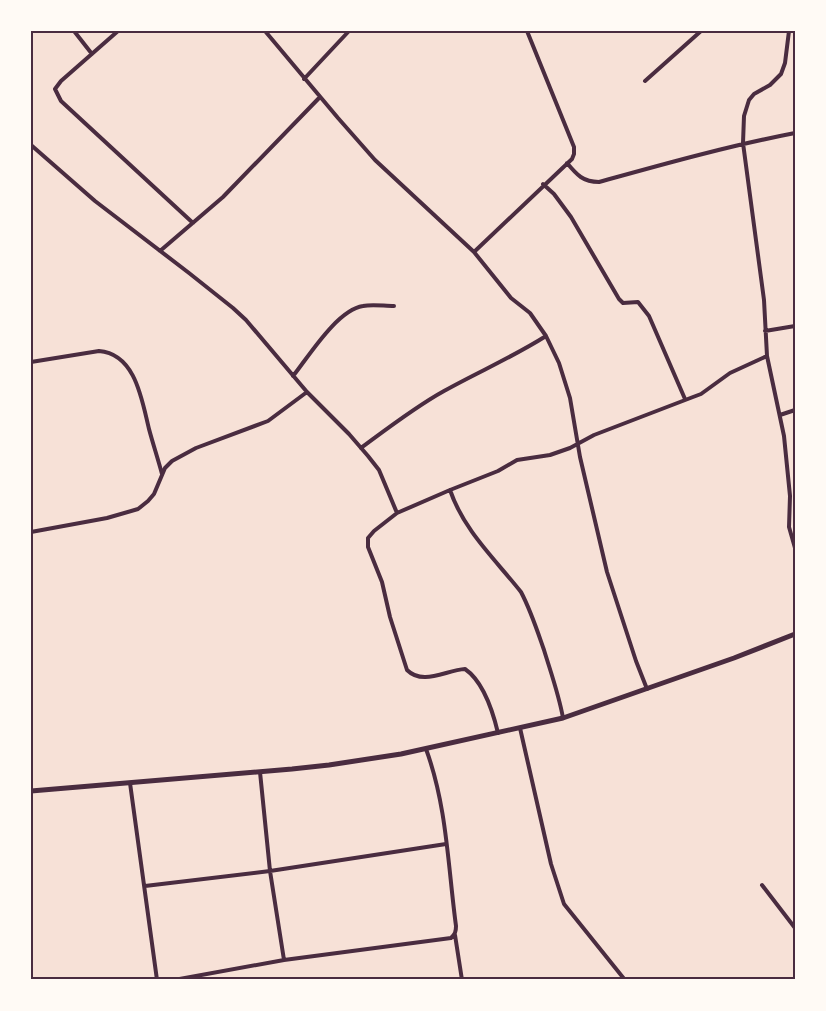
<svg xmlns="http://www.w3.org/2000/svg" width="826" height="1011" font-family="'Archivo Narrow',sans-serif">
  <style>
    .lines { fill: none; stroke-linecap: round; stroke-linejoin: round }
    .minor { stroke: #4a2c40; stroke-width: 4 }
    .tertiary { stroke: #4a2c40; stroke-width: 5 }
    .neatline { fill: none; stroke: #4a2c40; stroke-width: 2 }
  </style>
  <rect width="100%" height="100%" fill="#f7e1d7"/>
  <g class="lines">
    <path class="minor" d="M74 31 92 54
      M118 31 61 81 55 89 61 101 193 223
      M265 31 338 118 375 160 474 252 511 298 530 313 546 336 559 363 570 398 580 457 607 572 636 661 647 689
      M789 31 785 63 781 74 770 85 754 94 749 100 744 116 743 143 764 300 767 356 784 436 790 496 789 527 795 548
      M304 79 349 31
      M645 81 701 31
      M31 145 95 201 189 273 233 308 246 320 307 392 349 434 368 456 379 470 397 513
      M567 163C577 175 583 182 599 182 664 164 728 146 795 133
      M543 184 554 194 571 217 619 299 623 303 638 302 649 316 685 399
      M160 251 223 197 320 97
      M474 252 572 159 574 154V147L527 31
      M765 331 795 326
      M31 362 99 351C136 354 142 401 149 429 153 444 158 459 162 474
      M293 376C309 356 337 310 363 306 372 304 384 306 394 306
      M780 415 795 410
      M361 448C388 428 415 407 444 391 478 372 513 357 546 336
      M450 490C464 531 495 559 521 592 531 611 537 630 544 650 551 673 559 695 563 718
      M31 532 107 518 138 509 148 501 154 494 165 468 172 461 196 448 268 421 307 392
      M520 728 551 864 564 904 625 980
      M498 733C493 712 484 682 465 669 446 670 423 686 407 670L390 617 382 582 368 547V538L374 531 397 513 450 490 498 471 517 460 550 455 570 448 594 435 693 397 701 394 730 373 767 356
      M260 772 270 871 284 960
      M130 783 157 980
      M762 885 795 928
      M145 886 270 871 446 844
      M455 935 462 980
      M174 980 284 960 451 938C455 934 456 932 456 926 448 867 447 806 426 749"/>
    <path class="tertiary" d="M31 791 292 769 329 765 401 754 563 718 734 658 795 634"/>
  </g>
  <rect width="826" height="1011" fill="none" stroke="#fffaf5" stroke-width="65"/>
  <rect x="32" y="32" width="762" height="946" class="neatline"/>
</svg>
